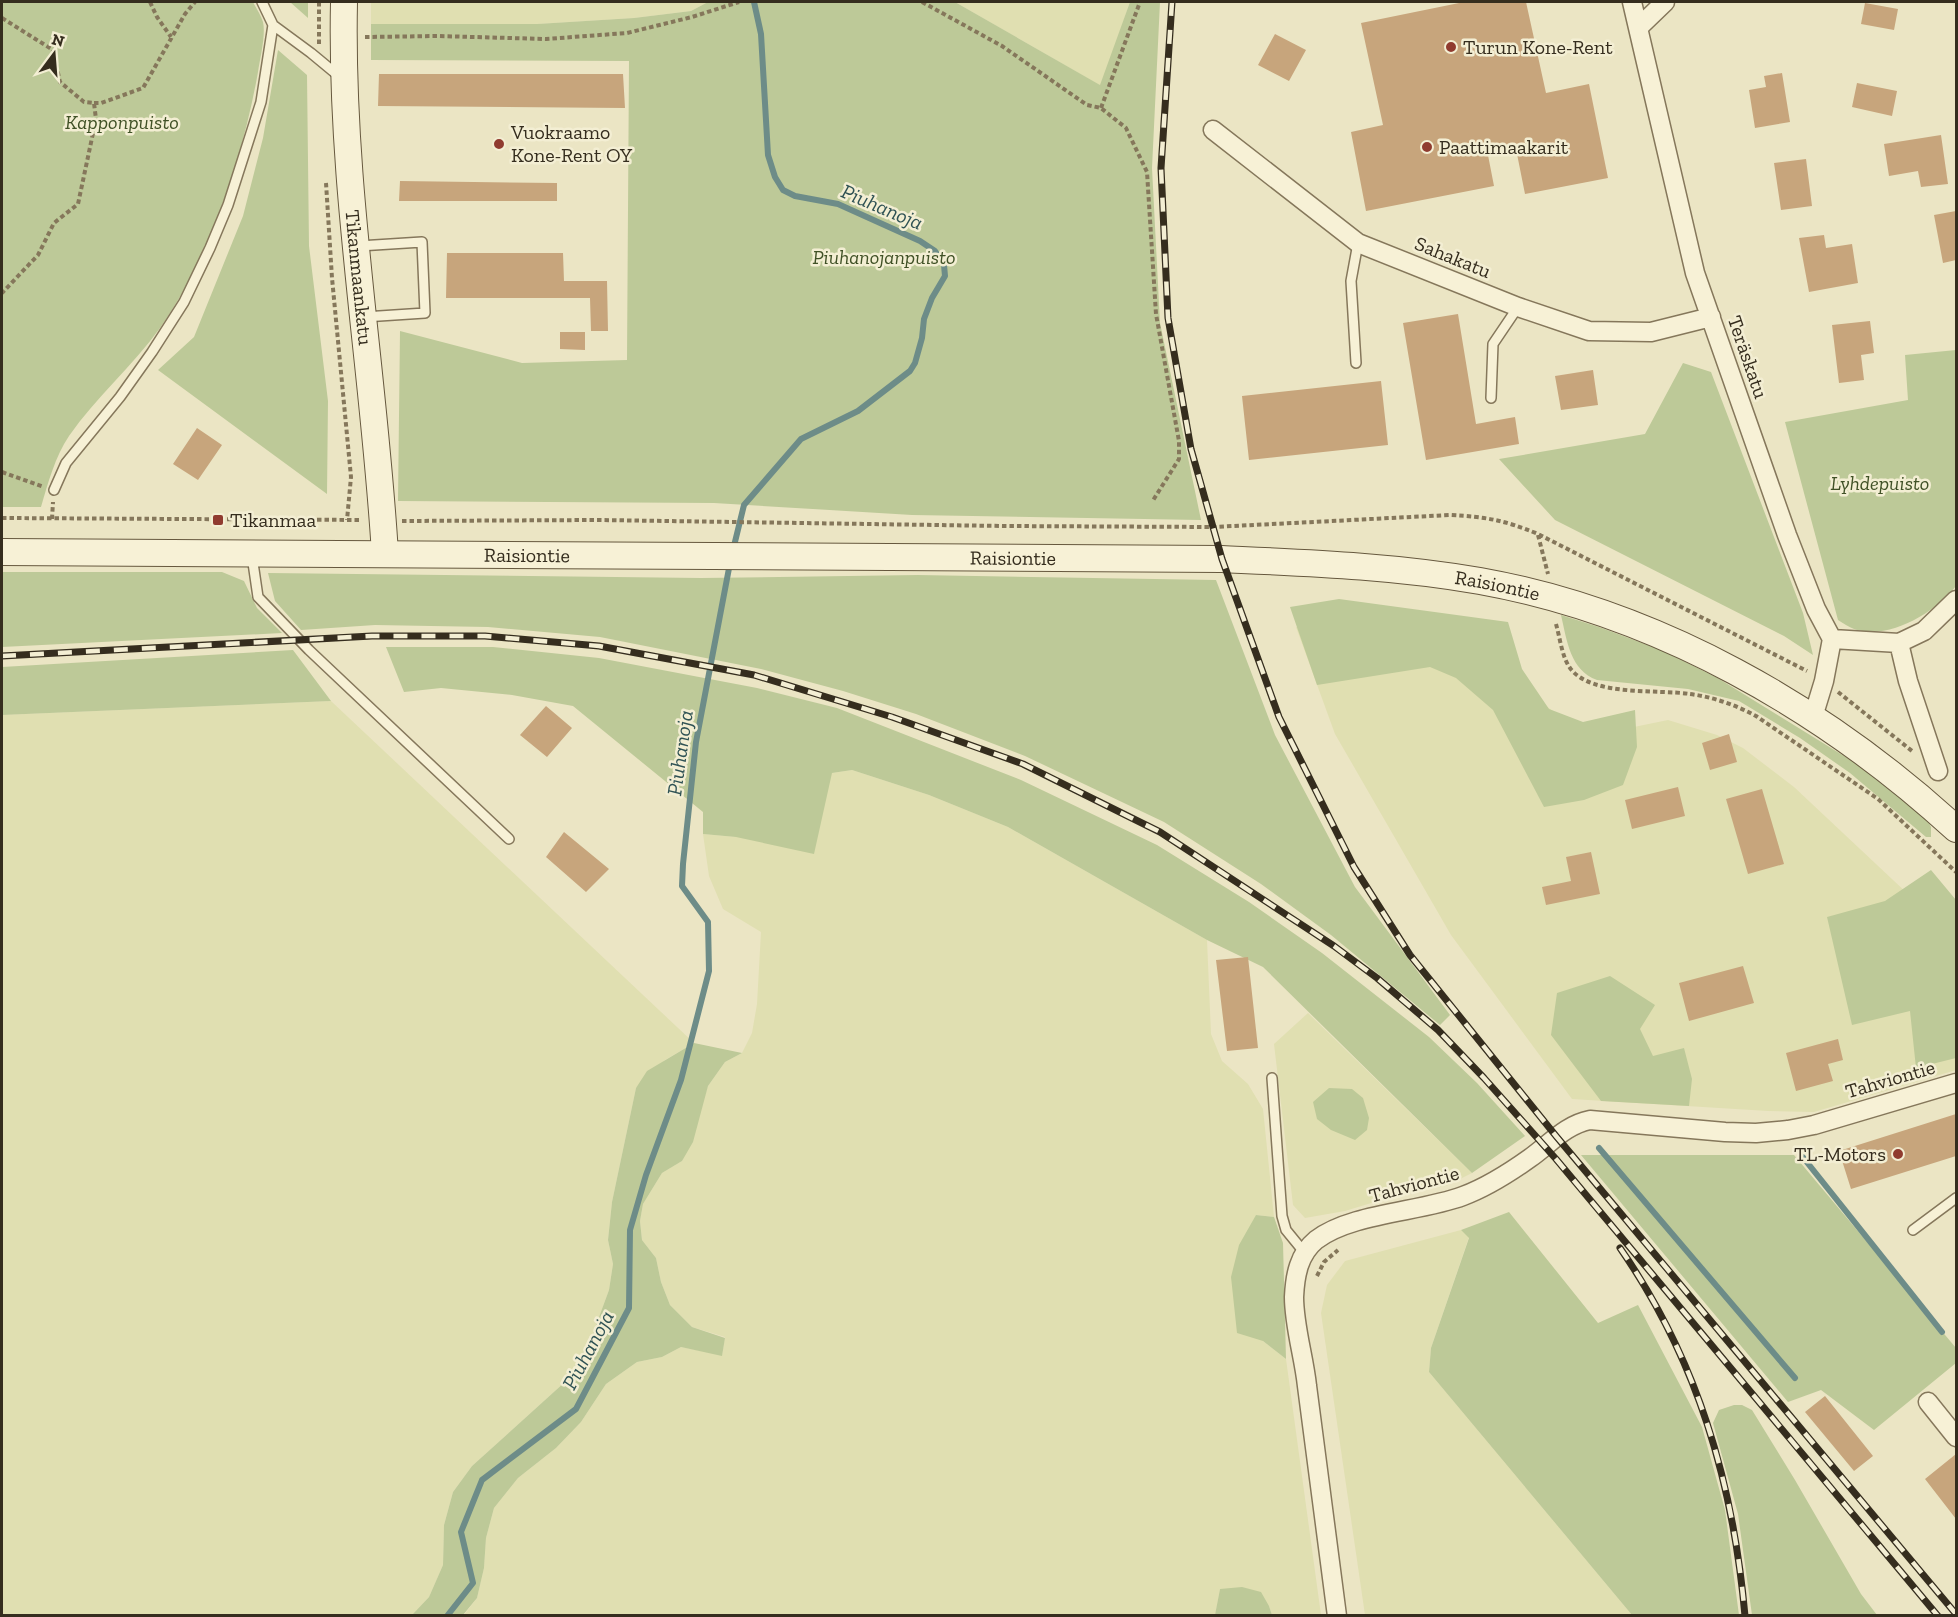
<svg xmlns="http://www.w3.org/2000/svg" width="1958" height="1617" font-family="'Zilla Slab',serif">
  <style>
    .farmland { fill: #e0dfb1 }
    .green { fill: #bdc998 }
    .lines { fill: none; stroke-linecap: round; stroke-linejoin: round }
    .stream { stroke: #6d8c88; stroke-width: 6 }
    .building { fill: #c7a57c }
    .lane-casing { stroke: #85775b; stroke-width: 12 }
    .street-casing { stroke: #85775b; stroke-width: 21 }
    .secondary-casing { stroke: #66583e; stroke-width: 28 }
    .path { stroke: #85775b; stroke-width: 4; stroke-dasharray: 4.5 3; stroke-linecap: butt }
    .lane { stroke: #f7f1d6; stroke-width: 9 }
    .street { stroke: #f7f1d6; stroke-width: 18 }
    .secondary { stroke: #f7f1d6; stroke-width: 26 }
    .rail-casing { stroke: #352d1e; stroke-width: 7 }
    .rail { stroke: #f3eed3; stroke-width: 4.5; stroke-dasharray: 14; stroke-linecap: butt }
    .poi-dot { fill: #903b2f; stroke: #f3eed3; stroke-width: 2 }
    .labels { text-anchor: middle; stroke-width: 5; stroke-linejoin: round; paint-order: stroke }
    .poi-label { font-size: 20px; fill: #352d1e; stroke: #f3eed3; text-anchor: start }
    .park-label { font-size: 20px; font-style: italic; fill: #405126; stroke: #f3eed3 }
    .street-label { font-size: 20px; fill: #352d1e; stroke: #f3eed3 }
    .water-label { font-size: 21px; font-style: italic; fill: #2f5254; stroke: #f3eed3 }
  </style>
  <rect width="100%" height="100%" fill="#ebe5c4"/>
  <path class="farmland" d="M371 2H708L691 11 634 18 537 24H371Z
    M955 2H1130L1101 86Z
    M1296 627 1368 636 1525 690 1574 727 1629 728 1668 720 1717 735 1743 748 1794 787 1909 895 1956 943V1070L1814 1112 1768 1111 1572 1099 1451 935 1335 734Z
    M331 701 694 1043 665 1060 636 1088 612 1202 608 1240 613 1264 609 1290 592 1336 566 1381 472 1466 453 1492 444 1525 443 1565 429 1597 412 1615H2V715Z
    M852 770 929 795 1008 827 1207 940 1211 1034 1222 1061 1248 1084 1263 1109 1274 1217 1256 1215 1263 1341 1286 1359 1321 1615H1272L1269 1606 1220 1589 1215 1616H463L477 1598 484 1568 486 1538 494 1508 518 1478 556 1448 581 1422 606 1384 637 1362 662 1357 681 1347 722 1355 725 1337 692 1327 670 1305 661 1282 656 1258 642 1240 640 1221 643 1204 662 1173 682 1161 708 1086 725 1062 742 1053 752 1033 757 1004 761 932 723 909 709 876 703 834 736 837 832 773Z
    M1308 1013 1472 1173 1446 1186 1401 1194 1345 1211 1305 1218 1293 1205 1274 1044Z
    M1461 1230 1469 1237 1431 1348 1429 1372 1632 1615H1365L1321 1313 1327 1285 1345 1261Z"/>
  <path class="green" d="M2 2H253C256 8 261 15 263 22 266 35 260 58 258 72 243 157 210 257 160 328 132 367 96 397 69 436 55 457 48 483 41 507H2Z
    M290 2H308V18Z
    M708 2H955L1100 85 1130 2H1160L1152 168 1160 323 1201 520 912 515 714 503 398 501 400 331 522 363 627 360 629 61 371 60V24H537L634 18 691 11Z
    M278 50 307 75 309 246 328 401 327 494 158 370 194 337 243 216 263 138Z
    M1956 350V586C1936 612 1889 641 1854 629 1849 627 1843 623 1838 620L1785 422 1908 400 1905 355Z
    M1683 363 1711 372 1803 613 1813 655 1784 636 1555 520 1499 459 1645 434Z
    M2 572H222L244 581 257 608 282 633 2 647Z
    M268 573 701 578 918 575 1216 580 1275 735 1355 887 1450 1015 1440 1025 1331 935 1261 884 1164 822 1025 756 916 714 843 691 761 669 600 637 488 627 375 625 301 630 275 601Z
    M1339 599 1508 622 1522 669 1549 709 1583 722 1635 710 1637 747 1623 785 1584 800 1544 807 1493 710 1456 678 1430 667 1317 685 1290 607Z
    M1561 615 1599 627 1661 650 1716 677 1857 764 1928 821 1931 827V837H1926L1850 773 1800 738 1739 701 1688 689 1597 680C1570 670 1567 641 1561 615Z
    M386 647H493L599 658 757 688 837 708 1021 780 1157 845 1249 902 1322 953 1429 1037 1477 1083 1525 1136 1472 1173 1263 967 1207 940 1008 827 929 795 852 770 832 773 814 854 736 837 703 834V812L573 706 512 695 441 688 404 692Z
    M293 650 331 701 2 715V667Z
    M1931 870 1956 900V1058L1916 1068 1910 1011 1852 1025 1827 917 1885 901Z
    M1610 976 1655 1005 1640 1029 1653 1056 1684 1048 1692 1079 1689 1106 1601 1101 1551 1035 1557 993Z
    M694 1043 742 1053 725 1062 708 1086 693 1142 682 1161 662 1173 643 1204 640 1221 642 1240 656 1258 661 1282 670 1305 692 1327 725 1338 722 1356 681 1347 662 1357 637 1362 606 1384 581 1422 556 1448 518 1478 494 1508 486 1538 484 1568 477 1598 463 1615H412L429 1597 443 1565 444 1525 453 1492 472 1466 566 1381 592 1336 609 1290 613 1264 608 1240 612 1202 636 1088 647 1071Z
    M1329 1088 1352 1089 1363 1098 1369 1118 1367 1130 1355 1140 1331 1130 1317 1119 1313 1102Z
    M1581 1155H1794L1956 1348V1363L1874 1430 1821 1390 1788 1402Z
    M1509 1212 1598 1323 1638 1305 1702 1427 1725 1510 1739 1615H1632L1429 1372 1431 1348 1469 1238 1461 1230Z
    M1256 1215 1274 1217 1283 1243 1286 1359 1263 1341 1237 1333 1231 1277 1239 1245Z
    M1734 1405H1742L1752 1410 1795 1480 1861 1594 1877 1615H1752L1738 1514 1713 1423 1719 1410Z
    M1242 1587 1261 1592 1269 1606 1272 1615H1215L1220 1589Z"/>
  <g class="lines">
    <path class="stream" d="M733 550 744 505 801 439 858 411 910 371 915 363 922 338 924 319 932 298 945 276 944 265 935 251 920 241 838 204 795 196 783 190 775 177 768 155 761 34 754 2
      M1599 1148 1795 1378
      M1802 1156 1942 1332
      M447 1616 473 1583 461 1532 482 1480 576 1409 629 1308 630 1230 646 1175 681 1080 709 971 708 922 682 886 683 864 696 742 730 563"/>
  </g>
  <path class="building" d="M1464 2H1526L1546 93 1589 84 1608 178 1525 194 1515 144 1487 150 1494 186 1366 211 1351 132 1383 125 1361 23Z
    M1865 3 1898 9 1894 30 1861 24Z
    M1275 34 1306 50 1289 81 1258 65Z
    M1782 73 1790 122 1755 128 1749 90 1766 87 1764 76Z
    M379 74H623L625 108 378 106Z
    M1857 83 1897 91 1892 116 1852 107Z
    M1941 135 1948 184 1921 187 1918 171 1889 176 1884 144Z
    M1806 159 1812 206 1781 210 1774 163Z
    M400 181 557 183V201H399Z
    M1956 211V260L1943 263 1934 215Z
    M1824 235 1826 248 1852 244 1858 283 1809 292 1799 238Z
    M447 253H563L564 281H607L608 331H591L590 298H446Z
    M1458 314 1476 424 1515 417 1519 444 1426 460 1403 323Z
    M1870 321 1874 353 1861 355 1864 380 1839 383 1832 325Z
    M560 332H585V350L560 349Z
    M1593 370 1598 405 1561 410 1555 376Z
    M1381 381 1388 445 1249 460 1242 396Z
    M197 428 222 445 198 480 173 464Z
    M546 706 572 728 547 757 520 735Z
    M1729 734 1737 762 1710 770 1702 743Z
    M1678 787 1685 816 1632 829 1625 800Z
    M1762 789 1784 864 1748 874 1726 799Z
    M564 832 609 869 586 892 546 857Z
    M1591 852 1600 894 1546 905 1542 887 1571 881 1566 857Z
    M1248 957 1258 1048 1227 1051 1216 960Z
    M1743 966 1754 1003 1689 1021 1679 983Z
    M1838 1039 1843 1060 1828 1064 1833 1081 1796 1091 1786 1053Z
    M1956 1114V1156L1851 1189 1839 1151Z
    M1825 1396 1873 1456 1854 1471 1805 1412Z
    M1956 1454V1519L1925 1479Z"/>
  <g class="lines">
    <defs>
      <path id="lane" d="M273 25 311 53 340 77
        M359 246 422 242 425 313 364 317
        M1356 363 1351 281 1358 243
        M1491 398 1493 344 1518 307
        M54 490 66 463 120 397 152 352 184 302 210 248 228 205 261 102 273 25 262 2
        M252 556 258 597 309 650 509 839
        M1272 1078 1282 1216 1286 1230 1304 1252
        M1913 1230 1956 1198"/>
      <path id="street" d="M1632 2 1695 273 1787 535 1816 609 1832 639 1824 681 1813 717
        M1638 28 1665 2
        M1213 130 1358 243 1518 307 1589 331 1651 332 1711 317
        M1832 639 1899 643 1924 631 1956 600
        M1899 643 1908 681 1938 771
        M1928 1402 1956 1437
        M1337 1616C1327 1539 1317 1463 1307 1386 1304 1357 1294 1326 1294 1297 1295 1275 1299 1254 1316 1240 1351 1213 1421 1212 1463 1196 1487 1187 1509 1173 1530 1158 1550 1144 1565 1125 1590 1120L1725 1132 1756 1133 1788 1130 1814 1125 1956 1083"/>
      <g id="secondary">
        <path id="s1" d="M344 2C340 186 374 369 385 554"/>
        <path id="s2" d="M2 552 1222 559C1308 563 1394 566 1480 581 1658 613 1824 708 1956 829"/>
      </g>
    </defs>
    <use href="#lane" class="lane-casing"/>
    <use href="#street" class="street-casing"/>
    <use href="#secondary" class="secondary-casing"/>
    <path class="path" d="M150 2 157 17 171 37
      M319 2V44
      M922 2 1002 46 1087 105 1101 108 1126 128 1147 172 1156 314 1179 441V459L1152 502
      M2 18 53 50 60 82 84 102 94 103 96 119 78 204 54 223 38 255 2 293
      M365 37 438 36 546 39 627 33 692 17 739 2
      M94 103H101L143 88 185 14 195 2
      M1101 108 1140 2
      M326 183 332 278 351 477 347 520
      M2 472 44 487
      M2 518 362 520
      M52 519 53 502
      M402 521 599 520 1003 526 1214 527 1450 515C1487 517 1504 520 1538 534L1807 671
      M1538 535 1548 574
      M1556 624C1560 638 1562 657 1570 668 1591 697 1658 689 1690 694 1713 697 1736 705 1756 716L1878 799 1956 872
      M1838 692 1912 751
      M1317 1276 1324 1262 1338 1250"/>
    <use href="#lane" class="lane"/>
    <use href="#street" class="street"/>
    <use href="#secondary" class="secondary"/>
    <defs>
      <path id="rail" d="M1172 2 1161 168 1168 318 1191 449 1222 559 1279 717 1354 867 1410 955 1556 1136 1956 1614
        M2 656 372 636H485L599 646 754 675 892 717 1023 764 1160 832 1334 946 1377 978 1438 1030 1484 1078 1556 1159 1938 1616
        M1620 1248C1697 1359 1733 1481 1745 1616"/>
    </defs>
    <use href="#rail" class="rail-casing"/>
    <use href="#rail" class="rail"/>
  </g>
  <g class="poi-dot">
    <circle cx="1451" cy="47" r="6"/>
    <circle cx="499" cy="144" r="6"/>
    <circle cx="1427" cy="147" r="6"/>
    <rect x="212" y="514" width="12" height="12" rx="3"/>
    <circle cx="1898" cy="1154" r="6"/>
  </g>
  <g class="labels">
    <g class="poi-label">
      <text x="1463" y="54">Turun Kone-Rent</text>
      <text x="511" y="139">Vuokraamo<tspan x="511" dy="23">Kone-Rent OY</tspan></text>
      <text x="1439" y="154">Paattimaakarit</text>
      <text x="230" y="527">Tikanmaa</text>
      <text x="1886" y="1161" text-anchor="end">TL-Motors</text>
    </g>
    <g class="park-label">
      <text x="122" y="129">Kapponpuisto</text>
      <text x="884" y="264">Piuhanojanpuisto</text>
      <text x="1880" y="490">Lyhdepuisto</text>
    </g>
    <g class="street-label">
      <text transform="translate(1453 257) rotate(22)" y="7">Sahakatu</text>
      <text dy="7" stroke="none"><textPath href="#s1" startOffset="276">Tikanmaankatu</textPath></text>
      <text transform="translate(1748 357) rotate(71)" y="7">Teräskatu</text>
      <text dy="7" stroke="none"><textPath href="#s2" startOffset="525">Raisiontie</textPath></text>
      <text dy="7" stroke="none"><textPath href="#s2" startOffset="1011">Raisiontie</textPath></text>
      <text dy="7" stroke="none"><textPath href="#s2" startOffset="1497">Raisiontie</textPath></text>
      <text transform="translate(1890 1079) rotate(-16)" y="7">Tahviontie</text>
      <text transform="translate(1414 1184) rotate(-15)" y="7">Tahviontie</text>
    </g>
    <g class="water-label">
      <text transform="translate(882 207) rotate(23)" y="7">Piuhanoja</text>
      <text transform="translate(680 753) rotate(-82)" y="7">Piuhanoja</text>
      <text transform="translate(588 1350) rotate(-62)" y="7">Piuhanoja</text>
    </g>
  </g>
  <rect width="1958" height="1617" fill="none" stroke="#352d1e" stroke-width="6"/>
  <g transform="translate(54 54) rotate(16)" stroke="#f3eed3" stroke-width="4.5" paint-order="stroke">
  <path d="M0-4.5L10 22L0 15L-10 22Z" fill="#352d1e"/>
  <text y="-9" font-size="16" font-weight="bold" text-anchor="middle" fill="#352d1e">N</text>
  </g>
</svg>
